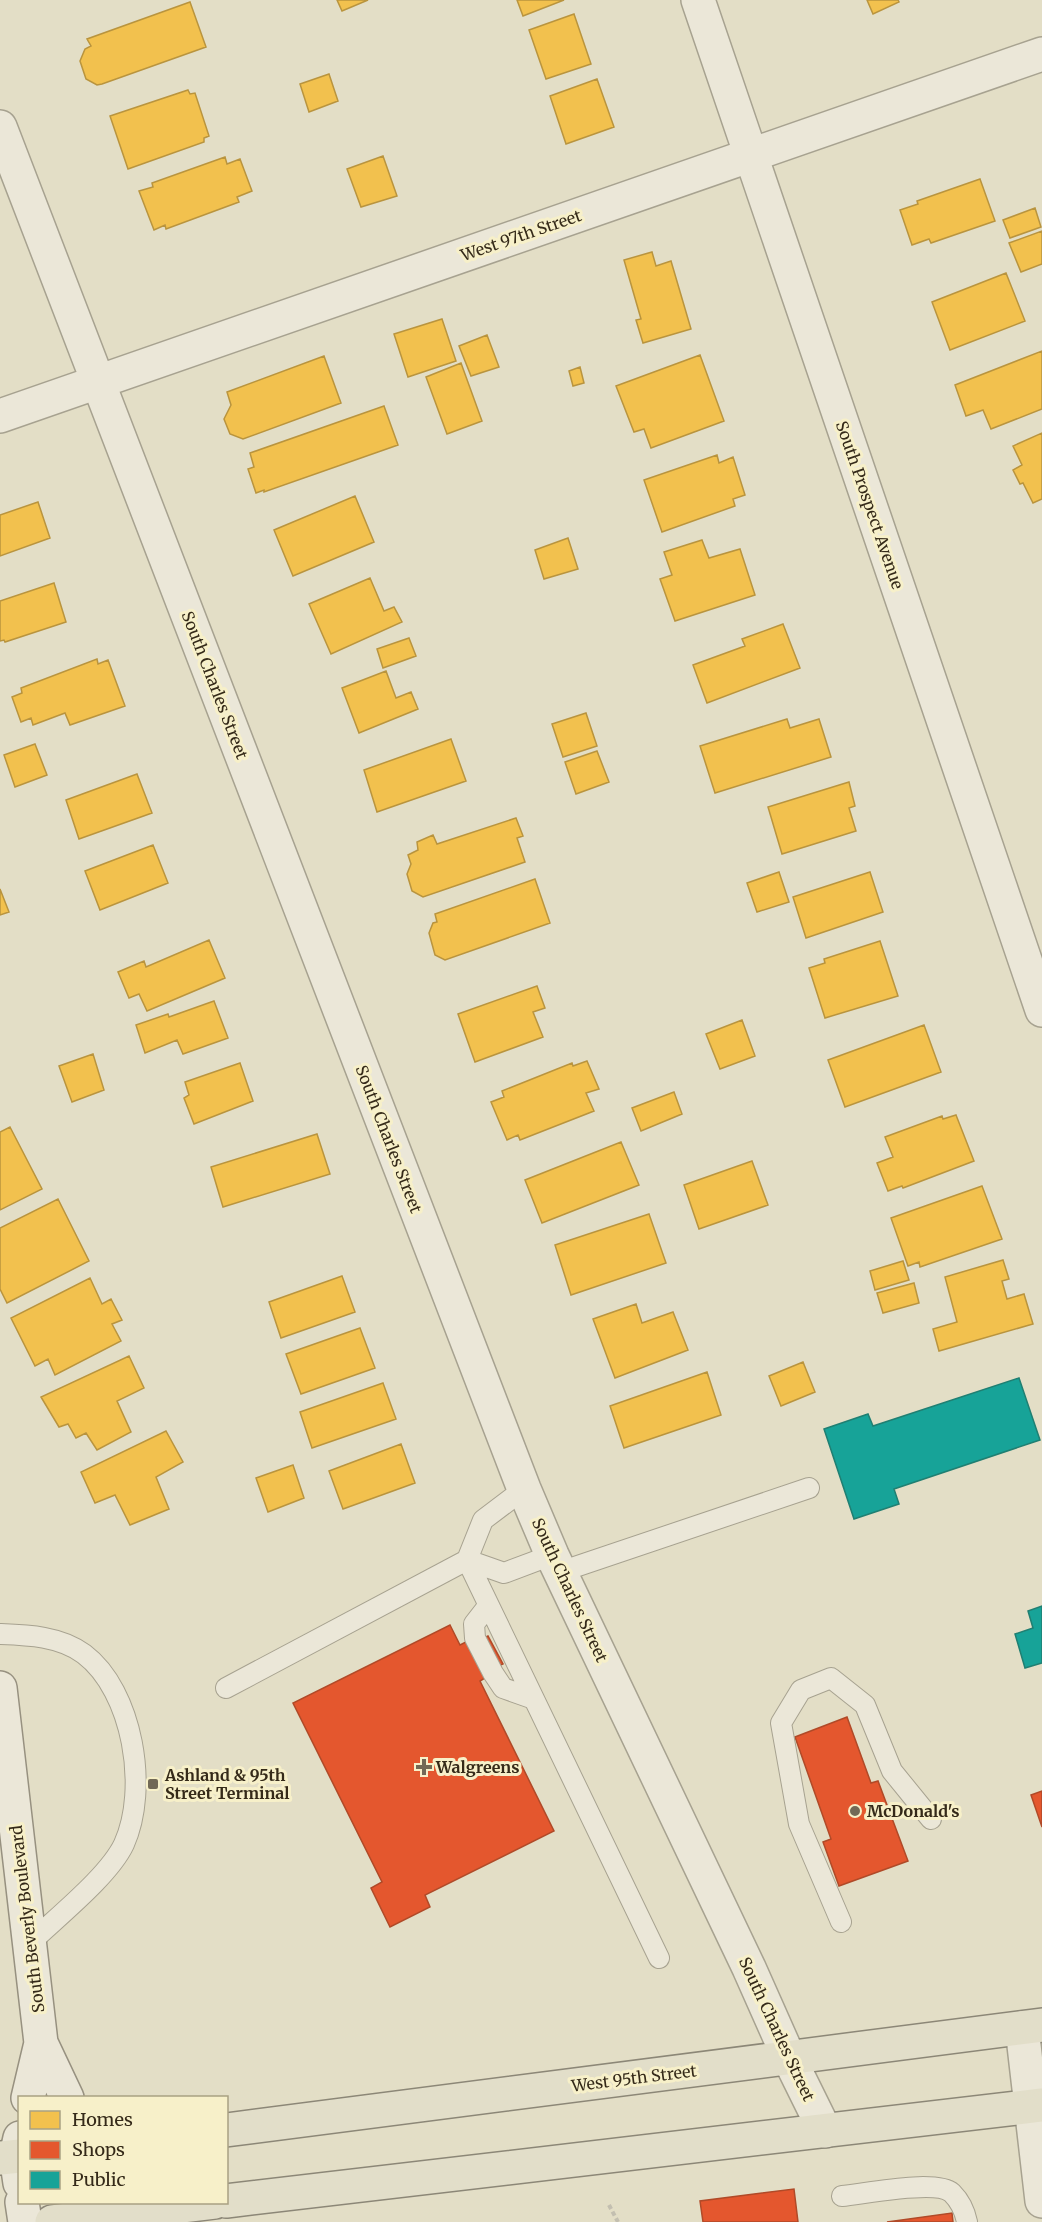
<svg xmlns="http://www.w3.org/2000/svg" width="1042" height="2222" font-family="Merriweather,serif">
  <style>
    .homes { fill: #f2c14e; stroke: #b9943e; stroke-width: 1.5 }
    .shops { fill: #e4572e; stroke: #b04a28; stroke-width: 1.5 }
    .public { fill: #17a398; stroke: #207f72; stroke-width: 1.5 }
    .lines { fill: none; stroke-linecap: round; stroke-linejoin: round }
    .service-casing { stroke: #a7a290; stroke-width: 22 }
    .minor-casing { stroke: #a7a290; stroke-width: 36 }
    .secondary-casing { stroke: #979180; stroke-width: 36 }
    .primary-casing { stroke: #8c8777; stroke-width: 36 }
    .path { stroke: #c3bfb0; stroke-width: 4; stroke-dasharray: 4.5 3; stroke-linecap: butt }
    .service { stroke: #ebe7d8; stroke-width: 20 }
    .minor { stroke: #ebe7d8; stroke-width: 33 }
    .secondary { stroke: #ebe7d8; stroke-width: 33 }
    .primary { stroke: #e2dec9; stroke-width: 33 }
    .poi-dot { fill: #726956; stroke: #f7f0c9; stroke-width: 2 }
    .labels { text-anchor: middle; stroke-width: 6; stroke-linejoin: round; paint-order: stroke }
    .street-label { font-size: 16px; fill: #352a19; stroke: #f7f0c9 }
    .poi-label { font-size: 16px; font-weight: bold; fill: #352a19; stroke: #f7f0c9; text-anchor: start }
  </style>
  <rect width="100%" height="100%" fill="#e3dec6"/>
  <path class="homes" d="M337 0H368L342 11Z
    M517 0H564L523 16Z
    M867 0H898L899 2 873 14Z
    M190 2 206 47 102 84 97 85 86 79 80 61 85 49 91 46 87 39Z
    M574 14 591 64 546 79 529 30Z
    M329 74 338 101 309 112 300 84Z
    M597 79 614 127 566 144 550 96Z
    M188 90 190 94 195 93 209 136 204 138V142L128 169 110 116Z
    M383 156 397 196 361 207 347 169Z
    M225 157 227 164 240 159 252 191 237 197 239 202 166 229 165 225 154 230 139 191 153 187 152 183Z
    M980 179 995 221 931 243 929 239 912 245 900 210 918 204 917 201Z
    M1035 208 1041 227 1010 238 1003 220Z
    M1042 231V264L1021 272 1009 243Z
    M652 252 656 266 671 261 691 329 643 343 636 320 641 319 624 260Z
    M1006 273 1025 321 950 350 932 302Z
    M442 319 456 361 408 377 394 334Z
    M487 335 499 367 471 376 459 346Z
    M1042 351V409L991 429 983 410 966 416 955 385Z
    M700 355 724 421 651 448 644 429 634 432 616 386Z
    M324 356 341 403 243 439 230 434 224 419 231 405 227 392Z
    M461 363 482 421 447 434 426 377Z
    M580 367 584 383 573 386 569 371Z
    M384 406 398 445 264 492V490L256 493 248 469 254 467 250 453Z
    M1042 433V499L1033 503 1023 483 1020 484 1013 470 1022 465 1013 446Z
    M717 455 719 463 733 457 745 495 733 499 735 506 662 532 644 480Z
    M355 496 374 542 293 576 274 530Z
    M38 502 50 538 0 556V515Z
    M568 538 578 569 544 579 535 550Z
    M702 540 709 558 740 549 755 595 675 621 660 579 672 575 664 552Z
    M370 578 384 611 394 607 402 622 331 654 309 604Z
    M54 583 66 622 5 642 4 640 0 641V601Z
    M783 624 800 668 707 703 693 665 745 646 742 639Z
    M409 638 416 656 383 668 377 649Z
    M97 659 98 664 108 660 125 706 70 725 65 713 33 725 31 718 21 722 12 697 22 693 21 688Z
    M386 671 396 698 411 692 418 709 359 733 342 688Z
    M586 713 597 746 563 757 552 724Z
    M787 719 790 728 819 719 831 757 715 793 700 746Z
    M451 739 466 781 377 812 364 770Z
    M35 744 47 775 15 787 4 755Z
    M597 751 609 782 576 794 565 762Z
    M137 774 152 813 79 839 66 800Z
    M849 782 855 806 849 808 856 831 782 854 768 807Z
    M516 818 523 836 517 838 525 862 423 897 412 891 407 874 411 864 408 855 418 850 417 842 433 835 437 844Z
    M153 845 168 883 100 910 85 871Z
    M779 872 789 902 757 912 747 883Z
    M870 872 883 912 806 938 793 897Z
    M535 879 550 923 445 960 435 955 429 933 433 923 437 922 435 914Z
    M0 889 9 912 0 915Z
    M209 940 225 978 147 1011 139 994 129 998 118 972 144 961 146 967Z
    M880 941 898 996 825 1018 809 968 825 963 824 959Z
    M537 986 545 1008 533 1012 543 1037 475 1062 458 1014Z
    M214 1001 228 1038 183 1054 177 1040 145 1053 136 1025 168 1014 169 1017Z
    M742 1020 755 1056 720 1069 706 1034Z
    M924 1025 941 1072 845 1107 828 1060Z
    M93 1054 104 1090 72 1102 59 1066Z
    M587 1061 599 1089 586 1093 594 1111 520 1140 518 1135 507 1140 491 1102 504 1097 502 1091 572 1063 573 1066Z
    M240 1063 253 1101 194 1124 184 1098 189 1095 185 1082Z
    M674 1092 682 1114 641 1131 632 1108Z
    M956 1115 974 1161 903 1188 902 1186 888 1191 877 1163 893 1157 885 1137 942 1116 943 1119Z
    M10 1127 42 1189 0 1210V1132Z
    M317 1134 330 1174 223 1207 211 1167Z
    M621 1142 639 1185 542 1223 525 1180Z
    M752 1161 768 1205 699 1229 684 1185Z
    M982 1186 1002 1239 920 1267 919 1262 908 1266 891 1218Z
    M58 1199 89 1261 7 1303 0 1289V1228Z
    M649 1214 666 1263 571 1295 555 1245Z
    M1003 1260 1009 1279 1002 1281 1007 1299 1024 1294 1033 1324 939 1351 933 1329 957 1322 945 1277Z
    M903 1261 909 1280 875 1290 870 1271Z
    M342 1276 355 1312 281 1338 269 1302Z
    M90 1278 102 1304 111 1299 122 1320 112 1324 121 1341 55 1375 48 1359 35 1366 11 1318Z
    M914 1283 919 1303 883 1313 877 1293Z
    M636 1304 642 1323 673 1312 688 1350 615 1378 593 1319Z
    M360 1328 375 1368 301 1394 286 1354Z
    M129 1356 144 1388 117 1401 131 1432 97 1450 86 1433 76 1438 68 1424 59 1427 41 1397Z
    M803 1362 815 1392 781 1406 769 1376Z
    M707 1372 721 1415 624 1448 610 1406Z
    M383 1383 396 1419 312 1448 300 1412Z
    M166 1431 183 1462 156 1477 169 1509 130 1525 115 1495 95 1503 81 1472Z
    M401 1444 415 1483 343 1509 329 1471Z
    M293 1465 304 1498 268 1512 256 1478Z"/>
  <path class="shops" d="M450 1625 460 1645 480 1635 482 1639 488 1636 503 1664 496 1667 493 1673 480 1681 554 1831 425 1895 430 1907 390 1927 371 1888 382 1882 293 1703Z
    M847 1717 871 1783 878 1781 908 1861 839 1886 823 1842 831 1839 795 1737Z
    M1042 1791V1827L1031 1795Z
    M794 2189 798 2222H703L700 2201Z
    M952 2213 953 2222H887Z"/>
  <path class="public" d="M1019 1378 1040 1440 894 1489 899 1504 854 1519 824 1429 868 1414 873 1426Z
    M1042 1606V1663L1025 1668 1015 1634 1033 1628 1028 1611Z"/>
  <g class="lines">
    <defs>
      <path id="service" d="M467 1560 659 1958
        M467 1560 504 1573 552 1555
        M560 1572 809 1488
        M488 1606 474 1624 475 1638 493 1673 503 1688 534 1699
        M0 1634C27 1635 60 1636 84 1654 133 1691 149 1789 124 1844 109 1876 57 1917 30 1943
        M226 1688 467 1560 483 1520 524 1489
        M841 1922 799 1824 781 1723 801 1690 831 1678 865 1705 892 1771 931 1819
        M842 2196C864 2194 936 2179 952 2193 960 2201 965 2212 967 2222"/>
      <path id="minor" d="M698 0 1042 1010
        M0 127 524 1489 552 1555 749 1968 789 2058 825 2131
        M0 416 1042 54
        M1022 2028 1042 2201"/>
      <path id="secondary" d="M0 1688 41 2043 67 2098
        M28 2098 41 2043
        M20 2138 16 2156 20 2183
        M22 2202 25 2222"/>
      <path id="primary" d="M226 2130 1042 2025
        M0 2158 20 2156
        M226 2201 1042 2105
        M52 2222 215 2202"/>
    </defs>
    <use href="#service" class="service-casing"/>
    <use href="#minor" class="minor-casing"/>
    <use href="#secondary" class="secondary-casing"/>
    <use href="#primary" class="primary-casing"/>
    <path class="path" d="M609 2205 618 2222"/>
    <use href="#service" class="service"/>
    <use href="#minor" class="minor"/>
    <use href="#secondary" class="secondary"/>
    <use href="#primary" class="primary"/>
  </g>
  <g class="poi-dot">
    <path d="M421 1758h6v6h6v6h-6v6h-6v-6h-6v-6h6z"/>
    <rect x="147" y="1778" width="12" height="12" rx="3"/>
    <circle cx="855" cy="1811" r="6"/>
  </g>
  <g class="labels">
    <g class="street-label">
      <text transform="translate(521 235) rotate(-19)" y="6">West 97th Street</text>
      <text transform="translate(870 505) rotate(71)" y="6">South Prospect Avenue</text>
      <text transform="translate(215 685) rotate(69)" y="6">South Charles Street</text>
      <text transform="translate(389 1139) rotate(69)" y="6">South Charles Street</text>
      <text transform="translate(570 1590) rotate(65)" y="6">South Charles Street</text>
      <text transform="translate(27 1919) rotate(-97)" y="6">South Beverly Boulevard</text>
      <text transform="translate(777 2029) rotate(65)" y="6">South Charles Street</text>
      <text transform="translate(634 2078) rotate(-7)" y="6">West 95th Street</text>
    </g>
    <g class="poi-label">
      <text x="436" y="1773">Walgreens</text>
      <text x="165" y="1781">Ashland &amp; 95th<tspan x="165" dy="18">Street Terminal</tspan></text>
      <text x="867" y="1817">McDonald's</text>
    </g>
  </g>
  <rect x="18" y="2096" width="210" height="108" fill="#f7f0c9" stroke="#a9a183" stroke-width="1.5"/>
  <rect x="30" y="2111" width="30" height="18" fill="#f2c14e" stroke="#a9a183" stroke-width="1.5"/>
  <text x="72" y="2126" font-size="18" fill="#352a19">Homes</text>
  <rect x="30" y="2141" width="30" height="18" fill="#e4572e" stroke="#a9a183" stroke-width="1.5"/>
  <text x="72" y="2156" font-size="18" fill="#352a19">Shops</text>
  <rect x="30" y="2171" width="30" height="18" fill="#17a398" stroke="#a9a183" stroke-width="1.5"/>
  <text x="72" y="2186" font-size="18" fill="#352a19">Public</text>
</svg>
